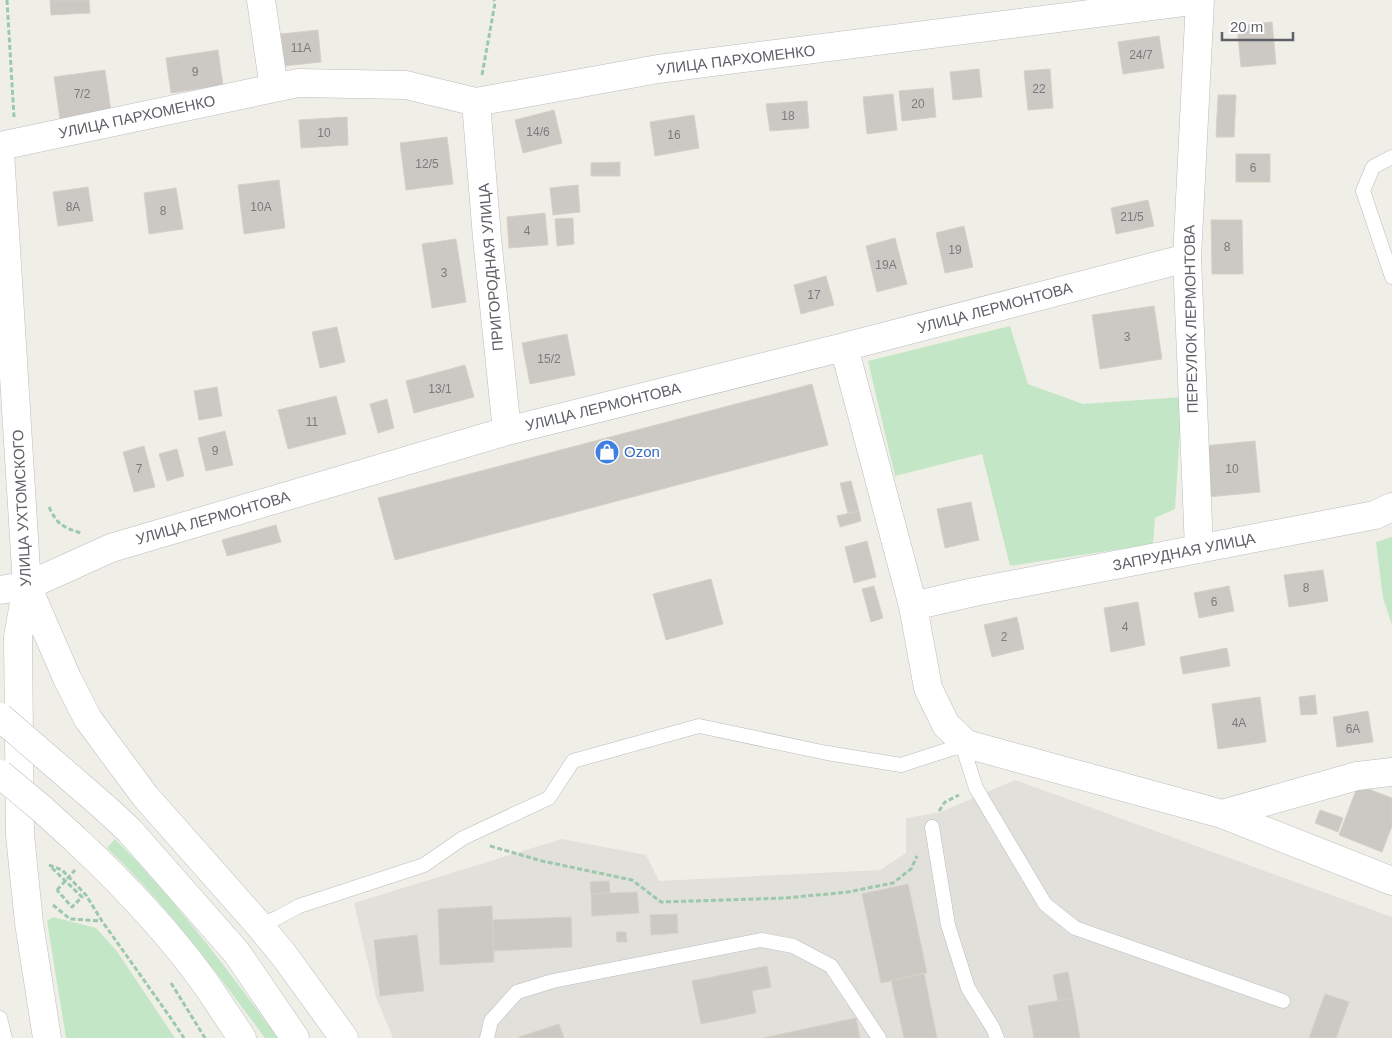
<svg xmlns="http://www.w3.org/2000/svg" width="1392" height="1038" font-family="Helvetica,sans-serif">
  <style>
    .industrial { fill: #e2e0db }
    .green { fill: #c3e7c6 }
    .building { fill: #ccc9c4; stroke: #d5d1c5 }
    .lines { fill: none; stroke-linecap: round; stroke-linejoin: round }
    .lane-casing { stroke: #b9bbc0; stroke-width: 15 }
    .street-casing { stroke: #b9bbc0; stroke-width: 29 }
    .secondary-casing { stroke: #babcc2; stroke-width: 29 }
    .path { stroke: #9cc8ac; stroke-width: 3; stroke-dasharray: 5 2.5; stroke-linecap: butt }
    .lane { stroke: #fff; stroke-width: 14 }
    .street { stroke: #fff; stroke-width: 28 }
    .secondary { stroke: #fff; stroke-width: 28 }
    .secondary-bridge-casing { stroke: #babcc2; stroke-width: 29; stroke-linecap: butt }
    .path-bridge { stroke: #9cc8ac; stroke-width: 3; stroke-dasharray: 5 2.5; stroke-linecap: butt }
    .secondary-bridge { stroke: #fff; stroke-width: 28 }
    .labels { text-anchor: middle; stroke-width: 4; stroke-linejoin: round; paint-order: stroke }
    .number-label { font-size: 12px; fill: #7a7b7e }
    .street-label { font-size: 15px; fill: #5e6167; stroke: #fff }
    .shop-label { font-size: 15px; fill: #366cbe; stroke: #fff; text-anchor: start }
  </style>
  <rect width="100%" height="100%" fill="#f0efe7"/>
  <path class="industrial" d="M1015 780 1392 917V1038H393L376 997 354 903 562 839 646 855 659 881 880 870 906 853V818L941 812Z"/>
  <path class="green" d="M1010 326 1028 384 1083 404 1182 397 1175 509 1155 518 1153 544 1010 566 982 454 895 476 868 361Z
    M1392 537V625L1383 598 1376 542Z
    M115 839C176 900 227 969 278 1038H265C216 972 167 905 107 848Z
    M53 917 96 928 116 950 175 1038H66L47 921Z"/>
  <path class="building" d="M50 0H89L90 13 51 15Z
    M1272 22 1276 64 1241 67 1237 26Z
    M318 30 321 62 284 66 281 34Z
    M1159 36 1164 68 1123 74 1118 42Z
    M218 50 223 85 171 93 166 58Z
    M979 69 982 97 953 100 950 72Z
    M1050 69 1053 108 1028 110 1024 71Z
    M105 70 111 111 60 119 54 77Z
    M933 88 936 117 902 121 899 91Z
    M893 94 897 130 867 134 863 97Z
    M1218 95H1236L1234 137H1216Z
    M807 101 809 128 770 131 766 104Z
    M554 110 562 143 523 153 515 120Z
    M694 115 699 148 655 156 650 122Z
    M347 117 348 145 301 148 299 120Z
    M447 137 453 184 406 190 400 143Z
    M1236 154H1270V182H1236Z
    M620 162V176H591V163Z
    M279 180 285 228 244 234 238 185Z
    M578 185 580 212 553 215 550 188Z
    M88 187 93 221 58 226 53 192Z
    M176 188 183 229 149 234 144 193Z
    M1148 200 1154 226 1116 234 1111 208Z
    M545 213 548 245 509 248 507 217Z
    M573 218 574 244 557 246 555 219Z
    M1211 220H1242L1243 274H1212Z
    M964 226 973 267 945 273 936 233Z
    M895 238 907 284 877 292 866 246Z
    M456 239 466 302 432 308 422 244Z
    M826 276 834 305 801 314 794 285Z
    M1154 306 1162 359 1100 369 1092 315Z
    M337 327 345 362 320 368 312 332Z
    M567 334 575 375 530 384 522 343Z
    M465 365 474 397 414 413 406 381Z
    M812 384 828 445 395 560 378 498Z
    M217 387 222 416 199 420 194 391Z
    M336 396 346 434 288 449 278 410Z
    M387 399 394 428 378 433 370 404Z
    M225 431 233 465 206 471 198 438Z
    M1255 441 1260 492 1208 497 1203 446Z
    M144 446 155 487 134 492 123 452Z
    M177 449 184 476 167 481 159 454Z
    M851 481 859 511 848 513 840 483Z
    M971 502 979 540 945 548 937 509Z
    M859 511 861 521 840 527 837 516Z
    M276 525 281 542 227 556 222 540Z
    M867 541 876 577 854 583 845 547Z
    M1323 570 1328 601 1289 607 1284 575Z
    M711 579 723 624 666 640 653 594Z
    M874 586 883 618 871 622 862 589Z
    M1229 586 1234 611 1199 618 1194 593Z
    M1138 602 1145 645 1111 652 1104 608Z
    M1017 617 1024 649 992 657 984 625Z
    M1227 648 1230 666 1183 674 1180 657Z
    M1315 695 1317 714 1301 715 1299 697Z
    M1260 697 1266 742 1218 749 1212 704Z
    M1368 711 1373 742 1337 747 1333 717Z
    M1358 785 1392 798V826L1382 852 1339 835Z
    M1320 810 1343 818 1338 832 1315 823Z
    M609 881 610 893 591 894 590 882Z
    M908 884 927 973 881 983 862 894Z
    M637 892 639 913 592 916 591 894Z
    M492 906 494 962 440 965 438 909Z
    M677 914 678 933 651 935 650 915Z
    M571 917 572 947 494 951 492 920Z
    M616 932H626L627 942H617Z
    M417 935 424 991 380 996 374 940Z
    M767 966 771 987 752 991 756 1013 701 1024 692 981Z
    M1068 972 1073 998 1058 1001 1053 975Z
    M924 973 937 1038H904L891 980Z
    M1325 994 1349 1002 1336 1038H1309Z
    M1073 998 1080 1038H1034L1028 1006Z
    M856 1018 860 1038H763Z
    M559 1024 564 1038H519V1037Z"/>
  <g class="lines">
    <defs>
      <path id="lane" d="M1392 157 1373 167 1363 191 1392 277
        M932 827 948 925 968 988 993 1028 997 1038
        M259 925 277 918 299 906 424 865 463 838 549 798 573 761 699 726 827 753 901 765 966 744V757L976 788 1045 904 1075 928 1283 1001
        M0 1018 5 1038
        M487 1038 491 1021 517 992 553 981 761 940 793 946 831 966 879 1038"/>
      <path id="street" d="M261 0 274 88
        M476 102 487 238 507 431
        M0 146 298 83 406 85 476 102 658 69 1199 0
        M844 347 913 606 928 688 946 725 966 744 1222 814 1392 881
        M1199 549 1187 258 1200 0
        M0 590 27 586 111 548 507 431 844 347 1187 258
        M913 606 974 592 1375 515 1392 507
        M1222 814 1357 776 1392 772"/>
      <path id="secondary" d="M0 152 27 586 18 637 20 835 29 923 47 1038
        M27 586 67 678 88 719 145 796 259 925 283 954 344 1038
        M103 806 129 830 237 953 295 1038
        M75 839C122 883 168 931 206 984 218 1002 230 1020 242 1038"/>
    </defs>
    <use href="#lane" class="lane-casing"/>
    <use href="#street" class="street-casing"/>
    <use href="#secondary" class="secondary-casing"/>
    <path class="path" d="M7 0 14 117
      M482 75 495 3 494 0
      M49 507C57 524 62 527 81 533
      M939 811 945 802 959 795
      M490 846 542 861 632 880 661 902 786 898 848 892 893 883 911 869 917 856
      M49 865 62 870 86 895 102 921 170 1017 184 1038
      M52 868 82 897 72 907 57 890
      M53 905 70 919 101 921
      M171 983 205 1038"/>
    <use href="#lane" class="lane"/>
    <use href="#street" class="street"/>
    <use href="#secondary" class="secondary"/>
    <defs>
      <path id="secondary-bridge" d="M0 717 103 806
        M0 774 42 809 75 839"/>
    </defs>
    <use href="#secondary-bridge" class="secondary-bridge-casing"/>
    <path class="path-bridge" d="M57 890 75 870"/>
    <use href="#secondary-bridge" class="secondary-bridge"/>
  </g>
  <defs>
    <symbol id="shop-disc" viewBox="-11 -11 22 22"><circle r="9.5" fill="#3f7fe0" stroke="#fff"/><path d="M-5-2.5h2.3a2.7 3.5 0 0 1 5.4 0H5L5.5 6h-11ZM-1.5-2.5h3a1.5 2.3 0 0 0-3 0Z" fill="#fff"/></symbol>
  </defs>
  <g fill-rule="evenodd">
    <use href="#shop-disc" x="593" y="438" width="28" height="28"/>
  </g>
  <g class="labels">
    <g class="number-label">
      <text x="301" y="52">11А</text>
      <text x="1141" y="59">24/7</text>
      <text x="195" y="76">9</text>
      <text x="1039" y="93">22</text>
      <text x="82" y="98">7/2</text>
      <text x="918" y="108">20</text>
      <text x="788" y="120">18</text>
      <text x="538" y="136">14/6</text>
      <text x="324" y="137">10</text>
      <text x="674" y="139">16</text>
      <text x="427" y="168">12/5</text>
      <text x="1253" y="172">6</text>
      <text x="73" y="211">8А</text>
      <text x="261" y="211">10А</text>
      <text x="163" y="215">8</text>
      <text x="1132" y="221">21/5</text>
      <text x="527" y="235">4</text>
      <text x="1227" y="251">8</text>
      <text x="955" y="254">19</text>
      <text x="886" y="269">19А</text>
      <text x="444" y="277">3</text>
      <text x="814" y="299">17</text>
      <text x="1127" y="341">3</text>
      <text x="549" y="363">15/2</text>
      <text x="440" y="393">13/1</text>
      <text x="312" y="426">11</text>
      <text x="215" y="455">9</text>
      <text x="139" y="473">7</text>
      <text x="1232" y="473">10</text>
      <text x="1306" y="592">8</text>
      <text x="1214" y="606">6</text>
      <text x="1125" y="631">4</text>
      <text x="1004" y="641">2</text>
      <text x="1239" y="727">4А</text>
      <text x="1353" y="733">6А</text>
    </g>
    <g class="street-label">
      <text transform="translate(736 60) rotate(-7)" y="5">УЛИЦА ПАРХОМЕНКО</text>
      <text transform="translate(137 117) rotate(-12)" y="5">УЛИЦА ПАРХОМЕНКО</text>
      <text transform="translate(491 267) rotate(-95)" y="5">ПРИГОРОДНАЯ УЛИЦА</text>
      <text transform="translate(995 308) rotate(-15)" y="5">УЛИЦА ЛЕРМОНТОВА</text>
      <text transform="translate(1191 319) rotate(-91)" y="5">ПЕРЕУЛОК ЛЕРМОНТОВА</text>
      <text transform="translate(603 407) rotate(-14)" y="5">УЛИЦА ЛЕРМОНТОВА</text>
      <text transform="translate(22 508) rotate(-93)" y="5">УЛИЦА УХТОМСКОГО</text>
      <text transform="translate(213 518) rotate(-16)" y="5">УЛИЦА ЛЕРМОНТОВА</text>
      <text transform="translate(1184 552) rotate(-11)" y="5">ЗАПРУДНАЯ УЛИЦА</text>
    </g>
    <g class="shop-label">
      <text x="624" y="457">Ozon</text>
    </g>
  </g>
  <path d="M1222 32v8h71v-8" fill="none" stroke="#5e6167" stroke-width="2.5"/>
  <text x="1230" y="32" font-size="15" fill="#5e6167" stroke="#ffffff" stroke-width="4" paint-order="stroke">20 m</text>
</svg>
